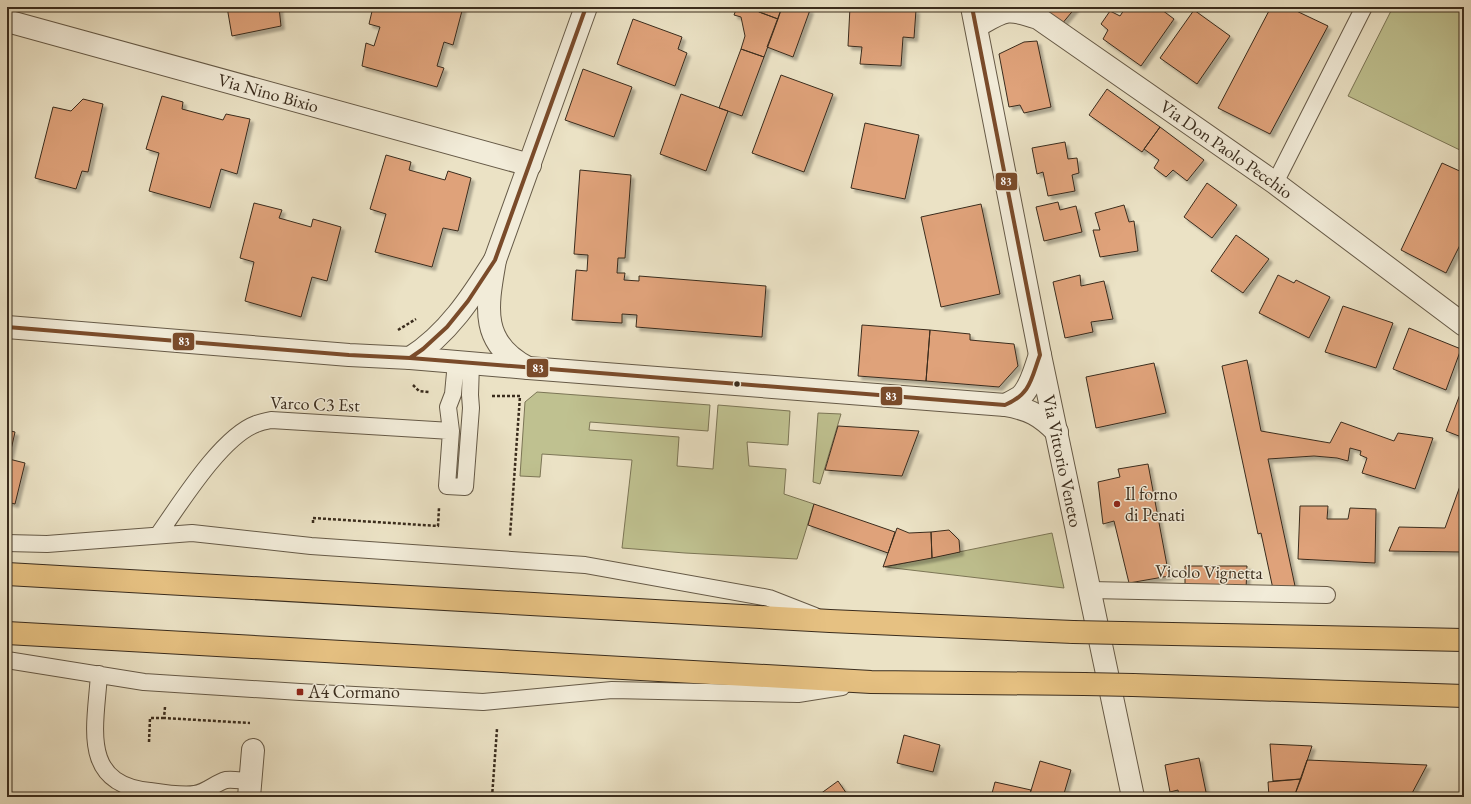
<svg xmlns="http://www.w3.org/2000/svg" width="1471" height="804" font-family="'EB Garamond',serif">
  <style>
    .green { fill: #bfc190; stroke: #7c7656 }
    .building { fill: #dfa27a; stroke: #3a2c1d; filter: url(#shadow) }
    .lines { fill: none; stroke-linecap: round; stroke-linejoin: round }
    .service-casing { stroke: #665a47; stroke-width: 18 }
    .minor-casing { stroke: #665a47; stroke-width: 24 }
    .tertiary-casing { stroke: #665a47; stroke-width: 24 }
    .motorway-casing { stroke: #3a2c1d; stroke-width: 24 }
    .path { stroke: #3a2c1d; stroke-width: 2.5; stroke-dasharray: 3 2; stroke-linecap: butt }
    .service { stroke: #f2ecd9; stroke-width: 16 }
    .minor { stroke: #f2ecd9; stroke-width: 22 }
    .tertiary { stroke: #f2ecd9; stroke-width: 22 }
    .motorway { stroke: #e6c182; stroke-width: 22 }
    .motorway-bridge-casing { stroke: #3a2c1d; stroke-width: 24; stroke-linecap: butt }
    .motorway-bridge { stroke: #e6c182; stroke-width: 22 }
    .bus-1-casing { stroke: #f2ecd9; stroke-width: 7 }
    .bus-1 { stroke: #7a4b2a; stroke-width: 4 }
    .bus-dot { fill: #3a2c1d; stroke: #f2ecd9; stroke-width: 1.5 }
    .poi-dot { fill: #8f2418; stroke: #f2ecd9; stroke-width: 1.5 }
    .labels { text-anchor: middle; stroke-width: 3; stroke-linejoin: round; paint-order: stroke }
    .street-label { font-size: 18px; fill: #3a2c1d; stroke: #f2ecd9 }
    .poi-label { font-size: 18px; fill: #3a2c1d; stroke: #f2ecd9; text-anchor: start }
    .line-badge { stroke: #f2ecd9; stroke-width: 1.5 }
    .badge-label { font-size: 11px; text-anchor: middle; font-weight: bold; fill: #fff }
  </style>
  <defs>
    <filter id="shadow"><feDropShadow dx="3.5" dy="3.5" stdDeviation="1" flood-color="#0004"/></filter>
  </defs>
  <rect width="100%" height="100%" fill="#ebe2c5"/>
  <filter id="stains"><feTurbulence type="fractalNoise" baseFrequency=".005" numOctaves="4"/><feColorMatrix values="0 0 0 0 .2 0 0 0 0 .09 0 0 0 0 .02 0 0 0 .5 -.17"/></filter>
  <radialGradient id="worn" r=".72"><stop offset=".6" stop-color="#630" stop-opacity="0"/><stop offset="1" stop-color="#630" stop-opacity=".3"/></radialGradient>
  <path class="green" d="M1393 7H1464V152L1348 96Z
    M537 392 710 405 708 431 590 422 589 430 679 437 677 466 713 469 718 405 790 411 788 445 747 442 749 466 786 469 784 494 814 504 797 559 685 553 622 548 632 460 542 454 540 477 520 476 525 402Z
    M818 413 841 414 820 484 813 482Z
    M1052 533 1064 588 885 567Z"/>
  <path class="building" d="M227 7H279L281 26 232 36Z
    M373 7H463L453 45 444 42 437 66 444 68 437 87 362 66 366 43 374 46 380 27 369 24Z
    M737 7H746L778 19 764 57 741 49 745 36 741 17 734 15Z
    M761 7H782L778 19 759 12Z
    M782 7H802L810 10 793 57 767 47Z
    M850 7H884L916 10 914 38 903 37 901 66 860 64 862 47 848 46Z
    M1041 7H1076L1061 25 1042 11Z
    M1121 7H1158L1174 19 1141 66 1103 39 1108 30 1101 24 1110 11 1120 16 1124 10Z
    M1271 7H1288L1328 26 1270 134 1218 108Z
    M1194 10 1230 36 1197 84 1160 58Z
    M633 19 682 37 678 49 687 53 675 86 617 64Z
    M1037 41 1051 107 1024 113 1020 105 1009 107 999 54 1024 42Z
    M741 49 764 57 742 116 719 108Z
    M583 69 632 87 614 137 565 120Z
    M781 75 833 94 804 172 752 153Z
    M1107 89 1160 127 1142 152 1089 115Z
    M681 94 728 111 706 171 660 154Z
    M162 96 183 102 182 109 223 120 226 114 250 119 237 174 221 169 210 208 149 191 159 153 146 149Z
    M83 99 103 104 88 172 82 171 76 189 35 178 53 107 71 111Z
    M865 123 919 135 905 199 851 188Z
    M1160 127 1204 160 1187 181 1173 170 1166 177 1154 168 1159 160 1144 149Z
    M1065 142 1068 159 1077 158 1079 173 1072 175 1075 191 1048 196 1043 172 1037 174 1032 148Z
    M386 155 411 162 409 170 445 180 448 171 471 178 458 231 443 228 432 267 375 252 386 214 370 209Z
    M1442 163 1464 173V237L1446 273 1401 250Z
    M580 170 631 175 625 258H618L617 273H625L624 280 639 281V276L766 286 762 337 636 327 637 315 622 314V323L572 320 576 270 587 271 588 255 574 254Z
    M1207 183 1237 205 1212 238 1184 217Z
    M1058 202 1060 210 1076 206 1082 232 1044 241 1036 207Z
    M254 203 282 210 279 218 311 227 313 219 341 227 327 281 312 277 301 317 245 301 254 262 240 258Z
    M981 204 1000 294 941 307 921 217Z
    M1124 205 1129 222 1134 221 1138 251 1100 257 1093 230H1100L1095 213Z
    M1236 235 1269 259 1243 293 1211 271Z
    M1080 275 1081 286 1104 281 1113 319 1091 322 1093 332 1065 338 1053 282Z
    M1278 275 1294 283 1296 280 1330 297 1309 338 1259 313Z
    M1343 306 1393 323 1376 368 1325 352Z
    M862 325 930 330 926 381 858 376Z
    M1409 328 1461 349 1446 390 1393 369Z
    M930 330 970 334V340L1014 344 1018 366 999 387 926 381Z
    M1247 360 1261 431 1330 443 1341 422 1394 441 1398 433 1433 438 1415 489 1362 473 1367 458 1360 455 1361 451 1350 448 1348 461 1337 458 1314 456 1268 459 1295 586 1273 589 1261 533 1258 534 1222 366Z
    M1154 363 1166 413 1096 428 1086 377Z
    M1462 389 1464 390V438L1446 431Z
    M838 426 919 431 902 476 825 470Z
    M7 430 15 432 9 459 25 463 15 504 7 502Z
    M1148 464 1169 576 1129 583 1114 521 1103 524 1098 482 1120 477 1118 469Z
    M1460 486 1464 487V547L1462 552 1389 551 1399 527 1445 528Z
    M814 504 895 532 888 553 808 525Z
    M1300 506H1328L1327 519H1348L1350 508 1376 509 1375 563 1298 559Z
    M897 528 909 533 931 532 932 558 883 567Z
    M949 530 959 540 960 552 932 558 931 532Z
    M1185 566H1247L1246 590H1185Z
    M904 735 940 745 933 772 897 763Z
    M1270 744 1312 746 1301 779 1273 781Z
    M1199 758 1207 797H1179L1178 790 1170 792 1165 765Z
    M1307 760 1427 765 1410 797H1294Z
    M1040 761 1071 770 1063 797H1029Z
    M1301 779 1294 797H1269L1268 782Z
    M838 781 849 797H816Z
    M995 782 1031 790 1029 797H991Z"/>
  <g class="lines">
    <defs>
      <path id="service" d="M1275 183 1364 7
        M456 362 453 394 448 407 451 431 447 486 465 487 471 408 470 395 471 363
        M158 535C180 504 221 437 256 424 261 422 266 421 271 420L451 431
        M7 543 47 544 192 533 311 546 585 565 769 598 815 616
        M1090 590 1327 595
        M7 660 144 682 300 692 483 702 612 690 798 694 842 687
        M99 674C96 725 79 784 150 791 163 793 183 796 195 794 207 792 215 783 226 780 233 779 243 781 250 781"/>
      <g id="minor">
        <path id="s1" d="M7 21 530 165"/>
        <path id="s2" d="M977 26C1005 10 1006 7 1038 18L1275 183 1464 325"/>
        <path d="M7 327 349 355 410 358 528 368"/>
        <path d="M410 358C447 335 472 297 495 260"/>
        <path d="M249 797 253 750"/>
      </g>
      <g id="tertiary">
        <path d="M586 7 495 260C487 306 479 343 528 368L1005 405C1029 409 1040 415 1057 432"/>
        <path id="s3" d="M972 7 1040 355 1133 797"/>
        <path d="M1005 405C1010 403 1015 400 1020 397 1031 388 1035 368 1040 355"/>
      </g>
      <path id="motorway" d="M7 574 830 621 1073 632
        M7 633 871 682 1084 684
        M1122 633 1464 640
        M1133 685 1464 696"/>
    </defs>
    <use href="#service" class="service-casing"/>
    <use href="#minor" class="minor-casing"/>
    <use href="#tertiary" class="tertiary-casing"/>
    <use href="#motorway" class="motorway-casing"/>
    <path class="path" d="M398 330 416 319
      M413 385 419 391 429 392
      M492 396H520L510 536
      M313 523V518L438 526 439 508
      M165 707 164 718 250 723
      M149 742 150 718H164
      M492 797 497 729"/>
    <use href="#service" class="service"/>
    <use href="#minor" class="minor"/>
    <use href="#tertiary" class="tertiary"/>
    <use href="#motorway" class="motorway"/>
    <defs>
      <path id="motorway-bridge" d="M1073 632 1122 633
        M1084 684 1133 685"/>
    </defs>
    <use href="#motorway-bridge" class="motorway-bridge-casing"/>
    <use href="#motorway-bridge" class="motorway-bridge"/>
    <defs>
      <path id="bus-1" d="M7 327 349 355 410 358 1005 405C1031 394 1031 379 1040 355L972 7
        M410 358 423 349 447 327 468 301 495 260 586 7"/>
    </defs>
    <use href="#bus-1" class="bus-1-casing"/>
    <use href="#bus-1" class="bus-1"/>
  </g>
  <circle class="bus-dot" cx="737" cy="384" r="3.5"/>
  <g class="poi-dot">
    <circle cx="1117" cy="504" r="4"/>
    <rect x="296" y="688" width="8" height="8" rx="2"/>
  </g>
  <g class="labels">
    <g class="street-label">
      <text dy="6" stroke="none"><textPath href="#s1" startOffset="271">Via Nino Bixio</textPath></text>
      <text dy="6" stroke="none"><textPath href="#s2" startOffset="295">Via Don Paolo Pecchio</textPath></text>
      <text transform="translate(315 404) rotate(2)" y="6">Varco C3 Est</text>
      <text dy="6" stroke="none"><textPath href="#s3" startOffset="463">Via Vittorio Veneto</textPath></text>
      <text transform="translate(1209 572) rotate(1)" y="6">Vicolo Vignetta</text>
    </g>
    <g class="poi-label">
      <text x="1125" y="500">Il forno<tspan x="1125" dy="21">di Penati</tspan></text>
      <text x="308" y="698">A4 Cormano</text>
    </g>
  </g>
  <g class="line-badge">
    <rect x="995" y="172" width="23" height="19" rx="4" fill="#7a4b2a"/>
    <rect x="172" y="332" width="23" height="19" rx="4" fill="#7a4b2a"/>
    <rect x="526" y="358" width="23" height="20" rx="4" fill="#7a4b2a"/>
    <rect x="880" y="386" width="23" height="20" rx="4" fill="#7a4b2a"/>
  </g>
  <g class="badge-label">
    <text x="1006" y="185">83</text>
    <text x="184" y="345">83</text>
    <text x="538" y="372">83</text>
    <text x="891" y="400">83</text>
  </g>
  <rect width="1471" height="804" fill="none" stroke="#ebe2c5" stroke-width="24"/>
  <rect x="8" y="8" width="1455" height="788" fill="none" stroke="#3a2c1d" stroke-width="2"/>
  <rect x="12" y="12" width="1447" height="780" fill="none" stroke="#3a2c1d"/>
  <rect width="100%" height="100%" filter="url(#stains)"/>
  <rect width="100%" height="100%" fill="url(#worn)"/>
</svg>
